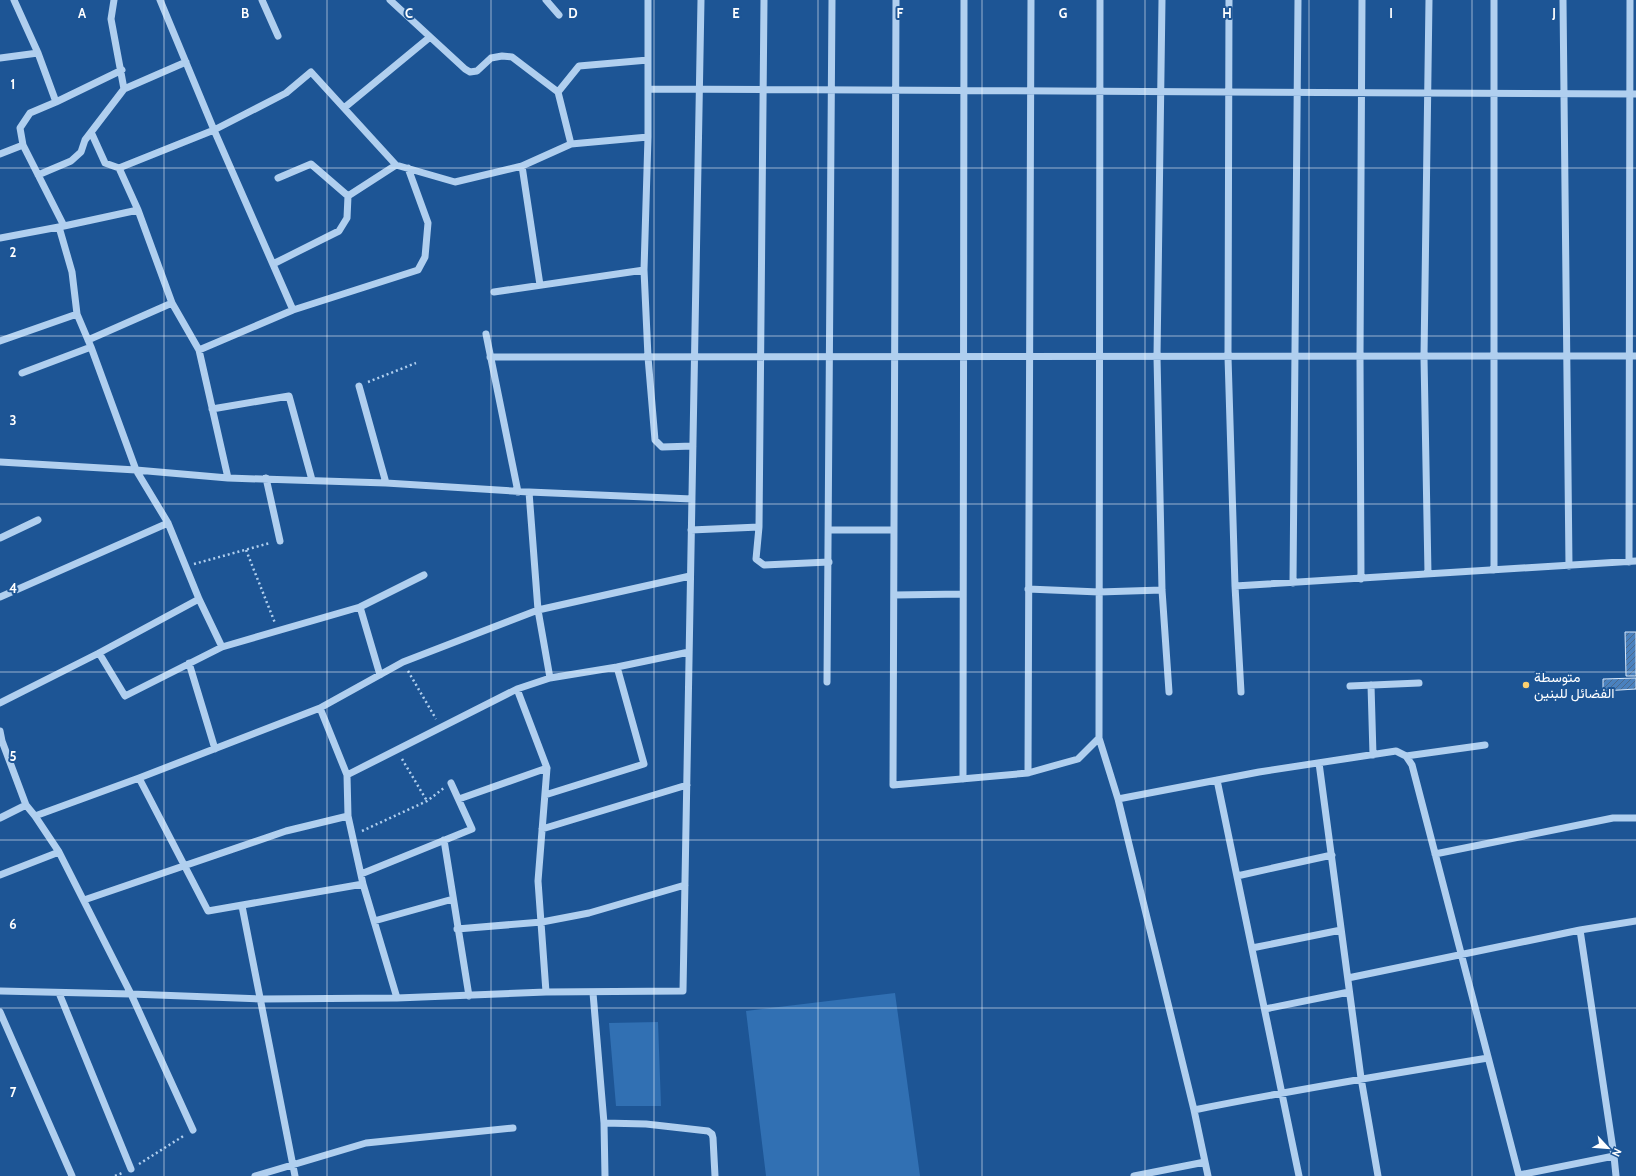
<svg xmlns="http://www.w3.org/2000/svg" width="1636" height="1176" font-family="Cabin,Vazirmatn,sans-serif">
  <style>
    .grass { fill: #3170b3 }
    .building { fill: url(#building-hatch); stroke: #d7e8fb }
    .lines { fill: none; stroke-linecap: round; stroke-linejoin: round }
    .path { stroke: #b0cfef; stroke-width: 2.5; stroke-dasharray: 2 3; stroke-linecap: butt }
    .minor { stroke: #b0cfef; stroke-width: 7 }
    .grid { fill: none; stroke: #fff; stroke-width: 1; stroke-opacity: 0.55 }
    .poi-dot { fill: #fed16f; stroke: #1d5595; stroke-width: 1.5 }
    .labels { text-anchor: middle; stroke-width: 4; stroke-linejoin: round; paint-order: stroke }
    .poi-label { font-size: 14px; fill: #fff; stroke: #1d5595; text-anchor: start }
    .grid-label { font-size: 13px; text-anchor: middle; font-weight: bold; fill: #fff; stroke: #1d5595; stroke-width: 4; stroke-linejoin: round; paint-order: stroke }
  </style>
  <defs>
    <pattern id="building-hatch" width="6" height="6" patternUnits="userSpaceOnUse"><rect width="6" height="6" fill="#4a81be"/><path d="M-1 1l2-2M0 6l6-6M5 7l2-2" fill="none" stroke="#4b698b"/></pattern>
  </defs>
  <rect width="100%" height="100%" fill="#1d5595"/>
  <path class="grass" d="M895 993 920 1176H766L746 1011Z
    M658 1022 661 1106H616L609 1023Z"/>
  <path class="building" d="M1625 632H1636V676H1626Z
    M1636 678V689L1603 691V679Z"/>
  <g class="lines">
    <path class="path" d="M368 382 416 363
      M246 550 275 623
      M194 564 270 543
      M408 671 436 719
      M402 759 427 801
      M362 831 427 801 444 788
      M139 1164 185 1135
      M115 1176 122 1173"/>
    <path class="minor" d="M14 0 38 53 56 102
      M114 0 111 19 124 89
      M160 0 214 130 293 310 199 350
      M262 0 278 36
      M390 0 465 69 470 72 477 71 491 58 502 56 512 57 558 92 571 144
      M546 0 559 15
      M648 0V137L644 270 648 357 655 440 662 447 693 446
      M764 0 759 527 756 559 764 565 829 562
      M896 0 893 785 1028 773 1078 759 1099 738
      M1100 0 1099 738 1118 799 1194 1110 1208 1176
      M1162 0 1157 357 1162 590 1169 692
      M1229 0 1228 357 1235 586 1241 692
      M1563 0 1569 566
      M0 58 38 53
      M648 89 1636 94
      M558 92 579 66 648 60
      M344 108 430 37
      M91 132 105 163 119 168 214 130 286 93 311 72 396 165 455 182 522 166 571 144 648 137
      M0 154 23 145
      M522 166 540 285
      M119 168 138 210 172 303 199 350 228 478
      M38 175 71 161 81 152 85 140 124 89 186 62
      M348 196 396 165
      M64 226 23 145 20 128 30 113 56 102 122 70
      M59 227 72 272 77 314 91 347 136 470 168 523 199 599 222 647
      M0 238 64 226 138 210
      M273 264 339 231 347 218 348 196 311 164 278 178
      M494 292 644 270
      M293 310 418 270 425 257 428 223 408 168
      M486 334 518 492
      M88 340 172 303
      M0 341 77 314
      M490 357 1636 356
      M22 373 91 347
      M359 386 386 483
      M212 409 289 396 312 480
      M0 462 136 470 228 478 386 483 529 492 692 499
      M266 478 280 541
      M529 492 538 610 550 678
      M691 530 759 527
      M829 530H894
      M0 538 38 520
      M1629 562 1630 0
      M1494 570V0
      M1428 574 1424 357 1429 0
      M1361 579 1360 357 1362 0
      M1293 583 1298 0
      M1235 586 1636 561
      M1028 589 1099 592 1162 590
      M894 595 963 594
      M0 597 168 523
      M360 607 380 675
      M99 653 125 696 222 647 360 607 424 575
      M189 663 215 749
      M827 682 832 0
      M1371 685 1373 755
      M1350 686 1419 683
      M517 689 547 768 538 881 546 992
      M0 703 99 653 199 599
      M320 708 347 775 348 816 363 884 397 998
      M0 731 2 741 26 805 35 816 59 852 131 994 193 1130
      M1406 756 1412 765 1519 1176
      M1319 763 1361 1078 1378 1176
      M1028 773 1031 0
      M347 775 517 689 550 678 617 667 689 652
      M139 778 208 911 363 884
      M963 779 964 0
      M1217 780 1299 1176
      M545 795 644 764 617 667
      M459 799 547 768
      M1118 799 1259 772 1396 751 1406 756 1485 745
      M35 816 139 778 320 708 403 662 538 610 690 576
      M0 818 26 805
      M542 829 687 785
      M444 840 469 996
      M1435 854 1613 818H1636
      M361 874 472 829 451 783
      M0 875 59 852
      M1237 876 1332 855
      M84 900 286 831 348 816
      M242 906 295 1176
      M374 921 453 899
      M457 929 542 922 589 913 685 885
      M1580 930 1614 1156 1616 1176
      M1252 948 1341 930
      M1348 978 1580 930 1636 921
      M0 991 131 994 261 999 397 998 546 992 683 991 701 0
      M59 993 131 1169
      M593 993 604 1123 605 1176
      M1265 1009 1349 992
      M0 1012 72 1176
      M1194 1110C1292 1090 1390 1074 1488 1058
      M604 1123 646 1124 708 1131 712 1134 713 1138 715 1176
      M1519 1175 1614 1156
      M255 1176 366 1143 513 1128
      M1134 1176 1205 1162"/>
  </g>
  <path class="grid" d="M164 0V1176M327 0V1176M491 0V1176M654 0V1176M818 0V1176M982 0V1176M1145 0V1176M1309 0V1176M1472 0V1176M0 168H1636M0 336H1636M0 504H1636M0 672H1636M0 840H1636M0 1008H1636"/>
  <circle class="poi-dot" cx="1526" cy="685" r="4"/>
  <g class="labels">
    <g class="poi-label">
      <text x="1534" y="682">متوسطة<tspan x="1534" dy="16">الفضائل للبنين</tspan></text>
    </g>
  </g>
  <g class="grid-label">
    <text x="82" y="18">A</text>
    <text x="245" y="18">B</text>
    <text x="409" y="18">C</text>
    <text x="573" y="18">D</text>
    <text x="736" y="18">E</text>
    <text x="900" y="18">F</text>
    <text x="1063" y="18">G</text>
    <text x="1227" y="18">H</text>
    <text x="1391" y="18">I</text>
    <text x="1554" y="18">J</text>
    <text x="13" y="89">1</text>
    <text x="13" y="257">2</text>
    <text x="13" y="425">3</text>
    <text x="13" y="593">4</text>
    <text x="13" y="761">5</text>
    <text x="13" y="929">6</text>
    <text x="13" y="1097">7</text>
  </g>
  <g transform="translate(1608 1148) rotate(116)" stroke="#1d5595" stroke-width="3" paint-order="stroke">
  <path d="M0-3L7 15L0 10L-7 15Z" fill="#ffffff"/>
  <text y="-6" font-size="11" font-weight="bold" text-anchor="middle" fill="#ffffff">N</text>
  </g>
</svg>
